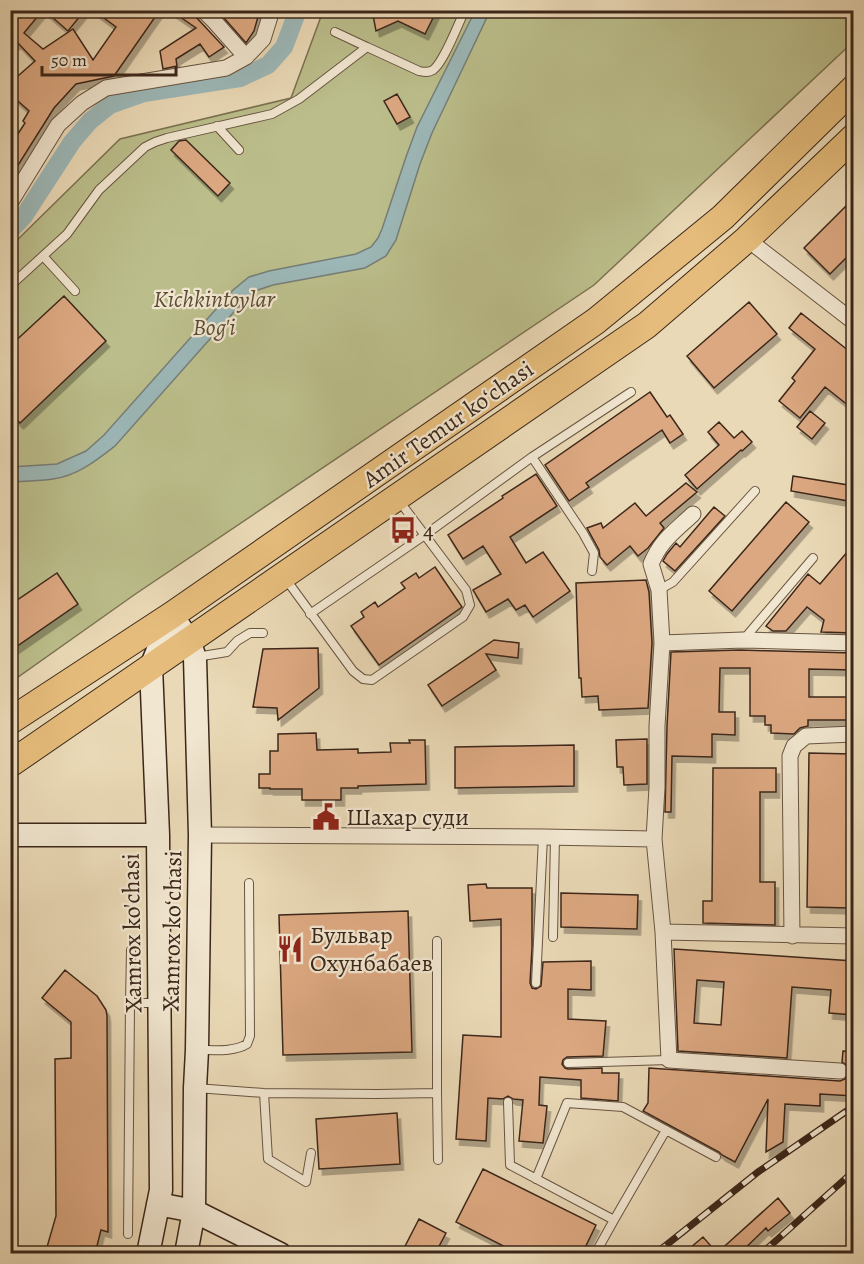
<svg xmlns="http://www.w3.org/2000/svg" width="864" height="1264" font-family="Alegreya,serif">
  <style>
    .green { fill: #bbbe8b; stroke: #7c7252; stroke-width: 1.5 }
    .water { fill: #9cb8b8; stroke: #767e79; stroke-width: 1.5 }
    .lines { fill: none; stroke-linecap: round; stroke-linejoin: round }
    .canal { stroke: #9cb8b8; stroke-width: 18 }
    .building { fill: #dca881; stroke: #3c271a; stroke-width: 1.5; fill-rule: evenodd; filter: url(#shadow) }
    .service-casing { stroke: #685441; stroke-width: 10 }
    .minor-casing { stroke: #685441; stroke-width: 17 }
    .secondary-casing { stroke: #3c271a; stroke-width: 25 }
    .primary-casing { stroke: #3c271a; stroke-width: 28 }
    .service { stroke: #f1e6d0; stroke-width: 8 }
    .minor { stroke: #f1e6d0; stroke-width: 15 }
    .secondary { stroke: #f1e6d0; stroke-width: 22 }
    .primary { stroke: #e5bc7b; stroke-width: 26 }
    .rail-casing { stroke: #3c271a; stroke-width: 7 }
    .rail { stroke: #f1e6d0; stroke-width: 4.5; stroke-dasharray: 14; stroke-linecap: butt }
    .labels { text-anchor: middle; stroke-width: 4.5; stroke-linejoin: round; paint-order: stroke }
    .park-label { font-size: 24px; font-style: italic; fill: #5c4d36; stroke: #f1e6d0 }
    .street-label { font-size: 24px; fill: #3c271a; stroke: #f1e6d0 }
    .poi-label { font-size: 24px; fill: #3c271a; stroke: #f1e6d0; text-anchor: start }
  </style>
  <defs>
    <filter id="shadow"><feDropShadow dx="3.5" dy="6" stdDeviation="0" flood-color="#0004"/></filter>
  </defs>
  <rect width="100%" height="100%" fill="#ead9b6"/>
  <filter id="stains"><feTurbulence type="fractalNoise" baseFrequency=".00333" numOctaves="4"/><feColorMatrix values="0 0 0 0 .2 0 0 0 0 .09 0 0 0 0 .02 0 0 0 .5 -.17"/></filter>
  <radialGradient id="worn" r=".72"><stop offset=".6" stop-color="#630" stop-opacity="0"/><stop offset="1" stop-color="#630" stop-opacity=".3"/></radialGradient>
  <path class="green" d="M323 11H853V42L594 285 134 595 11 682V246L120 139 291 98Z"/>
  <path class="water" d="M475 11H490L432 133 420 164 396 240 386 256 365 268 273 285 255 291 241 304 115 446C97 460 77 476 53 479 39 481 25 481 11 482V467L57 464 86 451 104 435 233 290 249 277 269 271 356 254 371 247 378 238 382 229 406 157 417 127Z"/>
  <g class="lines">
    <path class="canal" d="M10 231 24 216 72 142 90 121 110 105 144 93 240 78 268 65 284 47 298 10"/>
  </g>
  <path class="building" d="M10 10H43L24 33 43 49 73 29 93 60 116 27 93 10H160L114 76 76 84 54 108 10 178V146L25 123 23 121 29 111 10 94V83L35 61 17 42 10 49Z
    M44 10H85L68 31Z
    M170 10H194L196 17 224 47 209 57 200 44 176 59 177 66 163 69 160 51 196 28Z
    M217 10H260L254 31 246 43Z
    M372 10H437L425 34 398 21 376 31Z
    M397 94 410 117 397 124 384 101Z
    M186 140 230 183 218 196 171 150 179 141Z
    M854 198V250L830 274 804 248Z
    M64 296 106 341 20 423 10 413V346Z
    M749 302 777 334 714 388 687 356Z
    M801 313 854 355V410L825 387 800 418 779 401 795 381 792 378 815 349 789 328Z
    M650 392 667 417 670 415 683 434 670 443 662 430 586 483 589 487 569 501 545 465Z
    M810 411 825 423 812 439 797 427Z
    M719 422 734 438 742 431 752 442 742 451 741 450 697 489 685 475 719 445 708 432Z
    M536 474 557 506 510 537 526 563 543 552 570 591 533 617 525 605 516 610 508 599 486 612 473 590 501 574 483 546 463 559 448 535 503 498 502 496Z
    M793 476 854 486V502L791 491Z
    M686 483 697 492 660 523 664 528 648 548 638 556 630 546 607 565 600 557 599 550 587 528 601 523 603 528 635 503 646 516Z
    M786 502 809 522 732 611 709 591Z
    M714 507 725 516 675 571 663 561 667 554 676 543 680 547Z
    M854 544V633L821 632 824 620 807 607 786 631H773L766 626 808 574 820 584Z
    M435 567 462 607 379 665 351 626 364 617 361 612 375 602 378 607 405 588 401 583 416 573 419 578Z
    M57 573 78 604 10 651V605Z
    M646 580 649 592 652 643 648 708 599 710 598 696 582 697 581 678H579L576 583Z
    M494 640 519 643 518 658 486 654 496 670 442 706 428 685Z
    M318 648 319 688 278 720 277 708 253 707 263 649Z
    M740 650 854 653V670L809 669V697H854V720H808V726L800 728 794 734 771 733V725H765V716H750V668H720L719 712H735V735L712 734V757L672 756 671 812H665L667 726 671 652Z
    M316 733 317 750 358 749V753L391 752 390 743H410L409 740H425L426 784 358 786V788H341V800H302V789H270V788H259V774H270V751H278V734Z
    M647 739V784L624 785 623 767H617L616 740Z
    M574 745V786L455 788V747Z
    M809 753 852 754 850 908 807 907Z
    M713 768H776V792H760V882H775V925L703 923V901H712Z
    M486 884 487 888H532V948L530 983 532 988 536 989 541 986 543 962 591 961V990L568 989V1019L606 1021 603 1056 567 1057 563 1060 562 1064 565 1068 568 1069 602 1068V1073H619L618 1101 581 1098V1080L540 1077 539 1105 547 1106 543 1143 519 1141 523 1100 513 1099 508 1096 503 1099 488 1098 486 1141 456 1139 463 1035 501 1037V919L470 921 468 885Z
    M561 893 638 895 637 929 561 927Z
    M408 911 412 1052 283 1055 279 915Z
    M674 949 854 961V1015L829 1013 831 990 792 987 787 1058 678 1051ZM697 980 724 982 721 1025 694 1023Z
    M65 970 97 996 106 1010 107 1016 108 1232 101 1230 95 1254H45L56 1216 55 1059 71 1058V1022L42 998Z
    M843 1051 854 1052V1096L820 1094V1106L785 1104 783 1142 766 1152 768 1099 735 1162 722 1155 719 1152 643 1111 648 1103 649 1068 840 1081 845 1079 850 1072 848 1066 842 1062Z
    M397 1113 400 1164 319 1169 316 1119Z
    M483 1169 596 1225 582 1254H519L456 1222Z
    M778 1198 790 1213 768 1231 766 1228 739 1254H683L703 1237 717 1253Z
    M419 1219 446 1233 435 1254H401Z"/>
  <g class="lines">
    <defs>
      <path id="service" d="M335 32 367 47
        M217 126 239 150
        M43 256 75 291
        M10 286 67 234 99 190 145 147 155 142 167 138 272 114 299 99 367 47 419 71C424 72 428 73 433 70 444 62 458 24 465 10
        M532 457 583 533 594 553 592 571
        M285 578 353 671 363 679 372 680 463 617 470 605 466 590 400 502
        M659 590 673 582 755 491
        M310 614 425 535 532 457 631 392
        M744 639 813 558
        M196 657 227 652 237 641 250 633H263
        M553 937 555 837
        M536 983 543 837
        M130 1003 131 950
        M199 1050C215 1050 234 1052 247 1044L250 1036 249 883
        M568 1063 669 1060
        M196 1088 264 1093 377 1094 437 1093 438 1160
        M264 1093 268 1159 306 1182 311 1153
        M437 1093V941
        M508 1102 510 1165 614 1220 595 1254
        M536 1179 567 1103 623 1107 716 1157
        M614 1220 666 1130
        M128 1234 130 1003H158"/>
      <path id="minor" d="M203 10 215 22 246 57
        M10 203 58 125 82 103 106 88 226 68 246 57 263 39 272 10
        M747 239 854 322
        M662 643 659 590 651 564C661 540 674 532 693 514
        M200 835 543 837 654 839 663 932 669 1060 840 1071
        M654 839 657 787V726L662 643 743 640 854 643
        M663 932 854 936
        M792 936 790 756 794 746 806 736 854 734"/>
      <path id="secondary" d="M172 615 189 641 195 658 200 835 197 1050 195 1088 194 1211 186 1254
        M10 835H158
        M158 1204 194 1211 280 1254
        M148 1254 161 1190 158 835 151 667 172 615"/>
      <path id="primary" d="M10 721 172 615 596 321 723 217 854 88
        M10 764 647 325 747 239 854 137"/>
    </defs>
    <use href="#service" class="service-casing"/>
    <use href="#minor" class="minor-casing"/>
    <use href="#secondary" class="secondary-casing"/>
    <use href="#primary" class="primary-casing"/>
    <use href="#service" class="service"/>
    <use href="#minor" class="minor"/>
    <use href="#secondary" class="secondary"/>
    <use href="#primary" class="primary"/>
    <defs>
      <path id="rail" d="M655 1254 758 1172 854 1106
        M761 1254 854 1171"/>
    </defs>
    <use href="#rail" class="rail-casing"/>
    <use href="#rail" class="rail"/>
  </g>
  <defs>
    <symbol id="bus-bare" viewBox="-9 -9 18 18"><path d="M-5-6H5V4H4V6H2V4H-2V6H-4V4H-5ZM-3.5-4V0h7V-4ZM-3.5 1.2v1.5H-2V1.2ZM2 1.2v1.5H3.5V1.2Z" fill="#8f2418" stroke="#f1e6d0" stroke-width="2.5" paint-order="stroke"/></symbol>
    <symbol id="civic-bare" viewBox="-9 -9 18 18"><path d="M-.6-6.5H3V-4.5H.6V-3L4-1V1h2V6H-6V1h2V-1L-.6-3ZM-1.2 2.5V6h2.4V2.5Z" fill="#8f2418" stroke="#f1e6d0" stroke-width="2.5" paint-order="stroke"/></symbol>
    <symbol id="restaurant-bare" viewBox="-9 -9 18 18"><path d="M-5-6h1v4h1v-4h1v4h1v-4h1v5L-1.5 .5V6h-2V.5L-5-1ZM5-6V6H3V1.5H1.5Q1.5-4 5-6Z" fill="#8f2418" stroke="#f1e6d0" stroke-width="2.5" paint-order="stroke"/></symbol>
  </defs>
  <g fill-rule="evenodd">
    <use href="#bus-bare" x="384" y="511" width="38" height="38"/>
    <use href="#civic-bare" x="307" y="798" width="38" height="38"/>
    <use href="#restaurant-bare" x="271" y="930" width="38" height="38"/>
  </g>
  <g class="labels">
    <g class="park-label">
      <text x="214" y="307">Kichkintoylar<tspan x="214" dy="28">Bog'i</tspan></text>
    </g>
    <g class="street-label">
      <text transform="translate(448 424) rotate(-35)" y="8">Amir Temur koʻchasi</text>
      <text transform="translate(172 931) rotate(-89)" y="8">Xamrox koʻchasi</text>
      <text transform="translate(132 933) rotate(-91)" y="8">Xamrox ko'chasi</text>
    </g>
    <g class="poi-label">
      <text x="423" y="538">4</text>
      <text x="346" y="825">Шахар суди</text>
      <text x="310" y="943">Бульвар<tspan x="310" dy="28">Охунбабаев</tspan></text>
    </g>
  </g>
  <rect width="864" height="1264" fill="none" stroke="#ead9b6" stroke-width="36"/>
  <rect x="12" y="12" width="840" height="1240" fill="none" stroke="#3c271a" stroke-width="3"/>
  <rect x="18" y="18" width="828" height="1228" fill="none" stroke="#3c271a" stroke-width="1.5"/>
  <path d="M42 66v9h134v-9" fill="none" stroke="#3c271a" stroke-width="3"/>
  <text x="51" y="66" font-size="18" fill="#3c271a" stroke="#f1e6d0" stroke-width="4.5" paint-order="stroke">50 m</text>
  <rect width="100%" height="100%" filter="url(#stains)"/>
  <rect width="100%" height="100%" fill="url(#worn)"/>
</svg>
